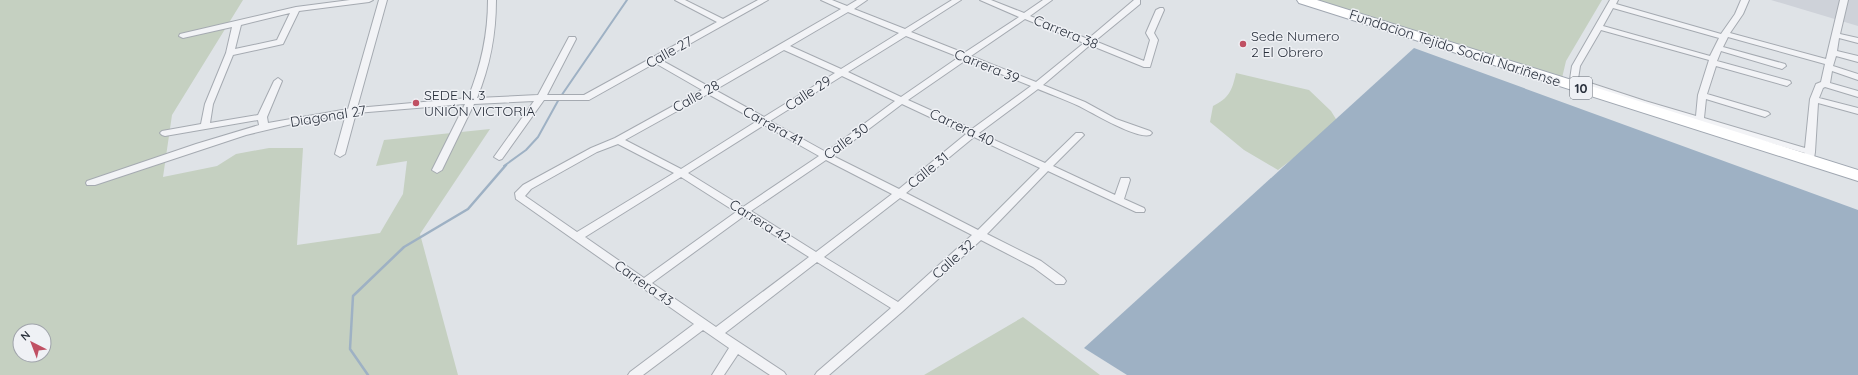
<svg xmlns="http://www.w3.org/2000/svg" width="1858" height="375" font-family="Quicksand,sans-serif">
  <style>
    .built { fill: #ced2d9 }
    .green { fill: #c5d0c1; fill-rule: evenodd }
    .water { fill: #9eb1c4 }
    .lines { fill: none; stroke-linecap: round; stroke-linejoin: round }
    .stream-far1 { stroke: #9eb1c4; stroke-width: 2 }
    .stream { stroke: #9eb1c4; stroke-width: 2.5 }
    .minor-casing { stroke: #a5aab1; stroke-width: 2 }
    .primary-casing { stroke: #a0a7b1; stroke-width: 2 }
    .minor { fill: #f2f3f6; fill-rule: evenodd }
    .primary { fill: #fff; fill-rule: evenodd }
    .poi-dot { fill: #c05063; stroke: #eff1f5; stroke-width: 1.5 }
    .labels { text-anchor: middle; stroke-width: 3; stroke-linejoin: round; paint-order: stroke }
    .shield { fill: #eff1f5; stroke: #656b74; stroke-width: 1 }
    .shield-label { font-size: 13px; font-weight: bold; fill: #2a313d }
    .street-label { font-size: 14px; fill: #2a313d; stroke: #eff1f5 }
    .poi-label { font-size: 14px; fill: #2a313d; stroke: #eff1f5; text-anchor: start }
  </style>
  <rect width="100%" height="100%" fill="#dfe3e7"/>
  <path class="built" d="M1771 0H1858V26Z"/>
  <path class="green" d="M0 0H243L172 115 163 177 217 166 236 154 269 148H303L297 245 380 233 403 194 407 161 376 166 384 140 490 129 420 234 458 375H0ZM20 331H44V355H20Z
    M1318 0H1602L1566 61 1562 78Z
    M1236 73 1309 90 1331 111 1339 124 1278 170 1244 150 1210 122 1213 106C1229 98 1232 91 1236 73Z
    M1023 317 1100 375H924Z"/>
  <path class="water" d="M1414 48 1858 210V375H1127L1084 348Z"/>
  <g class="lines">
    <path class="stream-far1" d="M504 166 526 150 538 137 559 99 627 0"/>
    <path class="stream" d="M368 375 350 349 353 296 404 247 468 209 506 165"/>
    <defs>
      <path id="minor" d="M350 0H373L369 2 299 11 283 44 233 55 213 104 210 123 258 115 274 81 278 78 282 81 267 117 268 123 348 109 379 0H387L357 108 468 98C481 66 488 35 488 0H496C496 35 490 66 477 98L538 95 569 37H575L576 39 547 95H584L717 22 675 0H685L723 19 758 0H768L661 60 708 86 841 9 821 0H832L847 6 857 0H867L854 9 905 29 952 0H961L911 32 964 53 1019 17 980 0H991L1024 13 1043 0H1052L1030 16 1088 39 1134 0H1140V4L1095 41 1144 61 1150 40 1146 33 1156 10 1160 8H1163L1164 10 1154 33 1158 40 1150 67H1144L1090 45 1043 85 1085 102 1116 119 1150 131 1152 133 1150 135C1136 139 1093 113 1079 106 1066 100 1052 95 1038 89L979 133 1045 163 1076 133H1082L1084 135 1053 166 1115 195 1121 178H1129L1130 180 1124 199 1144 208 1145 210 1144 212H1136L1048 171 987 234 1041 261 1064 278 1066 281 1064 284H1056L1033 267 981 240 903 311 829 375H815L817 372 891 308 817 262 725 333 784 372 786 375H770L738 354 724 375H712L729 348 703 330 643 375H628L630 372 694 324 516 199 515 193 523 185 591 148 615 138 702 90 655 63 589 100H544L502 159 499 160 494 157 534 101 474 104 442 170 437 173 432 170 465 104 356 113 345 154 340 157 335 154 346 114 292 124 246 135 95 185H87L86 183 87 181 196 144 259 125 258 120 165 136 162 135 160 133 162 131 201 124 205 104 226 53 232 27 183 38 179 36 180 34 296 7ZM848 12 899 33 841 69 790 46ZM290 13 277 40 235 49 241 25ZM1025 19 1084 43 1036 82 971 56ZM906 36 959 57 901 97 848 72ZM784 50 835 73 764 117 715 90ZM966 60 1031 86 972 129 908 100ZM842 76 895 101 826 152 770 121ZM708 94 757 121 681 169 625 140ZM902 104 966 134 899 189 833 156ZM764 125 819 156 743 207 688 173ZM974 137 1040 168 978 230 906 193ZM618 144 674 173 577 232 525 196 531 189 597 152ZM826 160 892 194 816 252 751 211ZM681 177 736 212 644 278 585 237ZM900 198 972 235 898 302 824 257ZM744 216 809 257 716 327 652 283Z
        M1610 0H1618L1616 4 1721 34 1735 14 1741 0H1749L1743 14 1730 33 1826 59 1840 0H1848L1840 34 1858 38V43L1839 38 1837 51 1858 56V62L1836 56 1833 66 1858 74V80L1832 71 1830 83 1858 91V97L1825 87 1823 88 1819 98 1858 108V114L1818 103 1815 152 1814 158 1809 161 1804 158 1805 153 1639 105 1578 84 1576 88H1570L1569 86 1572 66ZM1613 8 1719 38 1710 56 1603 26ZM1601 30 1709 60 1698 95 1696 116 1645 101 1578 79 1580 66ZM1728 37 1825 64 1821 82 1816 84 1810 99 1805 148 1704 118 1706 99 1765 117 1770 114 1768 112 1707 94 1716 66 1787 86 1791 83 1790 81 1717 61 1721 51 1782 69 1786 66 1785 64 1723 47Z"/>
      <path id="primary" d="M1297 0H1317L1858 170V181L1299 3Z"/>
    </defs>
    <use href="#minor" class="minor-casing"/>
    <use href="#primary" class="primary-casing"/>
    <use href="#minor" class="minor"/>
    <use href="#primary" class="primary"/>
  </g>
  <g class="poi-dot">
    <circle cx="1243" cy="44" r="4"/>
    <circle cx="416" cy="103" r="4"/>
  </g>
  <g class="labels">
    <rect class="shield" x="1570" y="77" width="22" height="22" rx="3"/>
    <g class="shield-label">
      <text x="1581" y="93">10</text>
    </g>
    <g class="street-label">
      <text transform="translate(1066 32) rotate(22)" y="5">Carrera 38</text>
      <text transform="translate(1455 48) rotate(18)" y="5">Fundacion Tejido Social Nariñense</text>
      <text transform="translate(669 52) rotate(-29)" y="5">Calle 27</text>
      <text transform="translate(987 66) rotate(22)" y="5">Carrera 39</text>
      <text transform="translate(808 93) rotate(-33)" y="5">Calle 29</text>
      <text transform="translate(696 96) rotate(-29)" y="5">Calle 28</text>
      <text transform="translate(328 116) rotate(-9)" y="5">Diagonal 27</text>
      <text transform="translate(773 126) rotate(29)" y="5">Carrera 41</text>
      <text transform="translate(962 127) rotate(25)" y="5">Carrera 40</text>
      <text transform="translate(846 141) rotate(-36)" y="5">Calle 30</text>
      <text transform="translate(928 170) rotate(-39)" y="5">Calle 31</text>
      <text transform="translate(760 221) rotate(32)" y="5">Carrera 42</text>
      <text transform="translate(953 259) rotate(-42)" y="5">Calle 32</text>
      <text transform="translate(644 283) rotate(35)" y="5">Carrera 43</text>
    </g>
    <g class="poi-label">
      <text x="1251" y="41">Sede Numero<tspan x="1251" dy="16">2 El Obrero</tspan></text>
      <text x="424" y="100">SEDE N. 3<tspan x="424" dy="16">UNIÓN VICTORIA</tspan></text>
    </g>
  </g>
  <g transform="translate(32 343) rotate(318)"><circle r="19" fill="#eff1f5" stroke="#a0a4ab"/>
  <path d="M0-3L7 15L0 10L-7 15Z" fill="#c05063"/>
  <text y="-6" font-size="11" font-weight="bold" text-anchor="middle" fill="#2a313d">N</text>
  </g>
</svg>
